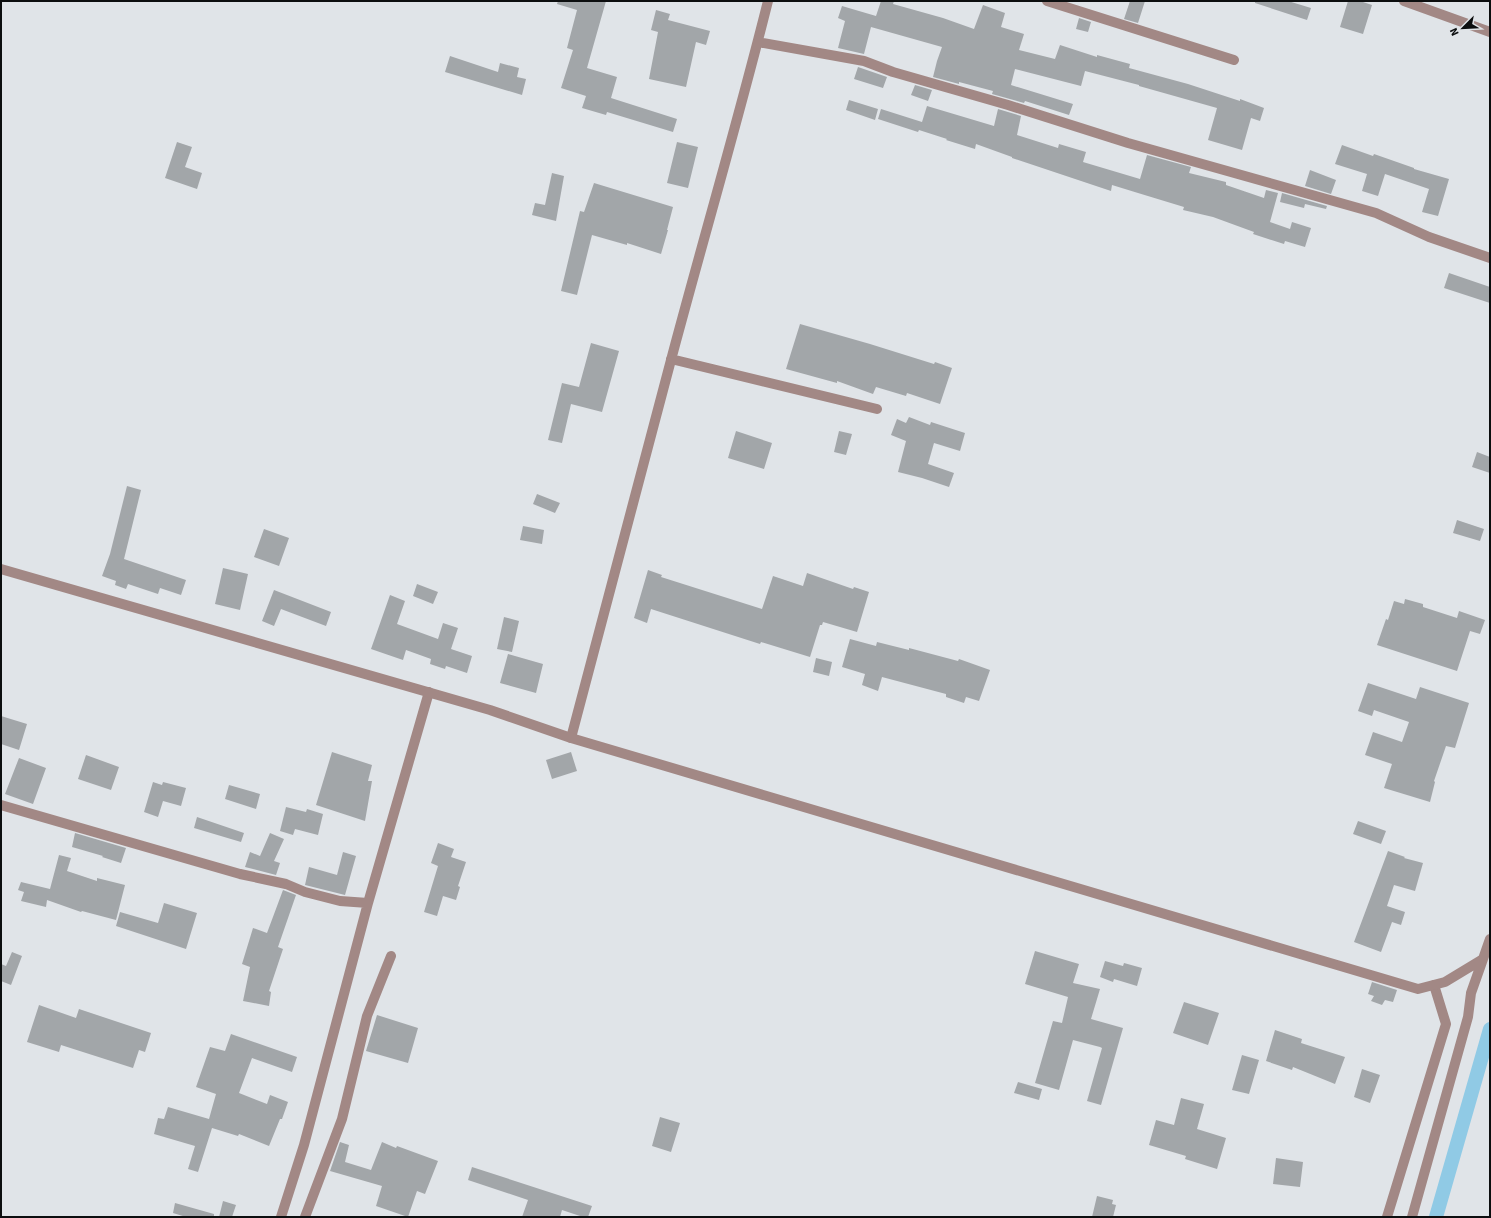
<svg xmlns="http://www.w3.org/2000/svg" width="1491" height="1218" font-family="'Source Sans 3',sans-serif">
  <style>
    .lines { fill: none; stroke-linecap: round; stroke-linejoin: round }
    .canal { stroke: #90cae5; stroke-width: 14 }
    .building { fill: #a2a6a9 }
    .minor { stroke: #a28885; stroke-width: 10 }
    .tertiary { stroke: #a28885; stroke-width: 10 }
  </style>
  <rect width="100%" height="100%" fill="#e0e4e8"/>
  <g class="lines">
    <path class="canal" d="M1436 1217 1490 1029"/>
  </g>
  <path class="building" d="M558 1H606L587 68 617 77 611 98 677 119 673 132 607 112 606 115 582 108 586 96 561 88 573 50 567 48 577 10 557 4Z
    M881 1H894L893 4 943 18 974 29 983 5 1005 13 1001 27 1024 34 1019 50 1055 59 1060 45 1097 57V55L1130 64 1129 68 1188 84 1240 101V99L1264 108 1260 121 1251 118 1242 150 1208 140 1217 108 1139 86V85L1085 71 1081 86 1015 69 1011 85 1073 104 1069 115 1025 101 1024 103 992 94 993 91 959 82V84L933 77 937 61 942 47 871 27 864 54 838 48 845 21 838 18 842 6 876 16Z
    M1130 1H1145L1138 23 1124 19Z
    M1255 1H1288L1311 8 1307 20 1255 3Z
    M1348 1H1360L1372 5 1363 34 1340 27Z
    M656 10 670 14 668 20 710 31 706 45 696 42 686 87 649 79 658 32 651 30Z
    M1079 18 1091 22 1088 32 1076 29Z
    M450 56 498 72 500 63 519 68 517 77 526 79 522 95 445 72Z
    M858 67 887 77 883 88 854 79Z
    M915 85 932 90 928 101 911 95Z
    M849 100 878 109 875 120 846 110Z
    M927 106 994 126 998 109 1021 116 1017 135 1058 148 1059 144 1086 152 1083 162 1140 179 1147 155 1191 167 1189 173 1226 182V185L1264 198 1266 190 1278 193 1270 222 1290 229 1292 222 1311 228 1305 247 1285 241 1284 244 1253 234 1254 232 1213 217 1183 210 1184 207 1138 193 1112 185 1111 191 1012 158V157L976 144 975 149 946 140 947 139 919 130 918 132 878 119 881 109 922 122Z
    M177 142 192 147 185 167 202 173 197 189 165 178Z
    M677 142 698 147 688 188 667 183Z
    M1342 145 1373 156 1374 154 1414 168V169L1449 179 1438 216 1422 212 1429 189 1385 174 1378 196 1362 191 1367 174 1335 164Z
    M1310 170 1336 180 1331 194 1305 186Z
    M552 173 564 176 556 221 532 215 535 203 545 205Z
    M594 183 673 207 667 230H668L661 254 627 243V245L592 235 577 295 561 291 580 211 584 212Z
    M1282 193 1327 206 1326 209 1305 204 1304 208 1280 202Z
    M1449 273 1490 287V303L1444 288Z
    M800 324 870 344 934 364 935 362 952 368 940 404 907 393 906 396 876 387 873 394 837 381V383L786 369Z
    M591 343 619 351 602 412 571 404 562 443 548 440 562 383 579 387Z
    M909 417 930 425 931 422 965 433 960 451 934 443 928 464 954 473 949 487 922 478 898 472 906 441 891 435 897 419 906 423Z
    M736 431 772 443 764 469 728 458Z
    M839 431 852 434 846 455 834 452Z
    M1477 452 1490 457V473L1472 467Z
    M127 486 141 490 124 559 186 580 181 595 160 588 158 594 128 584 126 589 115 585 116 581 102 576 110 554Z
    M537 494 560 503 555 513 533 504Z
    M1457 520 1484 529 1480 541 1453 533Z
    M523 526 544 530 542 544 520 540Z
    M264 529 289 538 279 566 254 557Z
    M223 568 248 574 240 610 215 604Z
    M648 570 662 575 661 577 762 609 773 576 803 586 807 573 853 589 854 587 869 592 857 632 823 622 822 625H820L810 657 761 642 760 644 651 609 647 623 634 618Z
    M417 584 438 592 433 604 413 596Z
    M274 590 331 612 326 626 281 609 274 626 262 621Z
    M390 595 405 601 397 624 438 639 443 623 458 628 451 649 472 656 467 673 446 666 445 669 430 664 431 659 406 650 403 660 371 649Z
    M1405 599 1423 604V607L1457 618 1459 611 1485 620 1480 634 1470 631 1457 671 1377 645 1386 619 1388 620 1394 601 1404 604Z
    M504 617 519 621 512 652 497 649Z
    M850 639 876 646 877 642 909 650V648L958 661 959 659 990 670 979 701 966 697 964 703 946 697V694L882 677 878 691 862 685 865 674 842 667Z
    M508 654 543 664 536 693 500 683Z
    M816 658 832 662 829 676 813 672Z
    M1368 683 1416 699 1420 687 1469 703 1455 748 1446 746 1434 781 1435 782 1430 802 1384 788 1392 764 1365 755 1373 732 1402 742 1409 722 1374 710 1372 716 1358 711Z
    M1 716 27 724 19 750 1 744Z
    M332 752 372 765 368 781H372L365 821 316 805Z
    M571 752 577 771 552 779 546 760Z
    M86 755 119 767 111 790 78 779Z
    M19 758 46 768 33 804 5 794Z
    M153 782 162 785 163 782 186 788 181 806 163 801 158 817 144 812Z
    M229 785 260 794 256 809 225 799Z
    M286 807 306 812 307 809 323 814 318 835 295 829 293 835 280 831Z
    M197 817 244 833 241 842 194 828Z
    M1358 821 1386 831 1381 844 1353 834Z
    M75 833 126 848 121 863 102 857 103 856 72 847Z
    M270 833 284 839 274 861 280 863 276 875 245 867 250 852 260 856Z
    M438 843 454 849 451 857 466 862 458 886 460 887 456 900 443 896 437 916 424 912 438 866 431 863Z
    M1388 851 1405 857 1404 858 1423 863 1415 891 1394 885 1387 906 1405 912 1401 925 1392 922 1381 952 1354 942Z
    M343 852 356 856 345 895 305 885 309 867 337 875Z
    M59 855 71 858 67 871 97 881V878L125 885 116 920 82 911 81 912 47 900 46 907 21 901 24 892 18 890 21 882 50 889Z
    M283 890 296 895 278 947 283 949 269 991 271 992 269 1006 243 1001 250 967 242 964 253 928 267 933Z
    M164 903 197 913 186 949 116 926 120 912 158 923Z
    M1035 951 1079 964 1073 983 1100 989 1091 1019 1123 1028 1101 1105 1087 1101 1102 1048 1100 1047 1073 1040 1059 1090 1035 1083 1053 1021 1062 1023 1068 997 1025 984Z
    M12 952 22 956 11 985 1 981V964L6 966Z
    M1105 961 1123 966 1124 963 1142 968 1137 986 1114 979 1113 982 1100 977Z
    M1372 982 1397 990 1393 1002 1385 1000 1382 1005 1371 1001 1374 996 1368 994Z
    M1184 1002 1219 1013 1208 1045 1173 1033Z
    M39 1005 76 1018 79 1009 151 1033 145 1052 139 1050 133 1068 61 1045 59 1052 27 1042Z
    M377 1015 418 1028 408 1063 366 1051Z
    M1275 1030 1302 1039 1301 1043 1345 1057 1335 1084 1293 1067 1292 1070 1266 1061Z
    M231 1034 297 1057 292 1072 252 1058 239 1093 267 1104 270 1095 288 1102 282 1119H280L269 1146 239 1134 238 1136 212 1128 198 1172 188 1169 195 1146 154 1134 158 1118 164 1119 168 1107 209 1119 216 1094 196 1087 210 1047 225 1051Z
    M1242 1055 1259 1060 1249 1094 1232 1090Z
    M1362 1069 1380 1075 1370 1103 1354 1097Z
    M1018 1082 1042 1089 1039 1100 1014 1093Z
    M1181 1098 1204 1104 1197 1129 1226 1138 1217 1169 1185 1159 1186 1156 1149 1145 1156 1120 1174 1125Z
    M660 1117 680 1123 671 1152 652 1146Z
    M340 1142 349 1145 345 1162 371 1170 382 1142 396 1148 397 1146 438 1161 425 1194 417 1191 408 1217 376 1206 382 1186 330 1171Z
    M1276 1158 1303 1162 1300 1187 1273 1184Z
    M472 1167 592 1206 588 1217H583L562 1210 560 1217H522L528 1200 468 1180Z
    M1097 1196 1113 1200 1112 1204 1116 1205 1113 1217H1092Z
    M223 1201 236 1205 232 1217H219Z
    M175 1203 214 1214V1217H186L173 1213Z"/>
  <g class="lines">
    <path class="minor" d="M1047 1 1234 60
      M1404 1 1490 32
      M758 42 864 61 893 72 1008 105 1128 143 1376 213 1429 237 1490 258
      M671 359 877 409
      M571 738C605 612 638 486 671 360 703 240 738 121 768 1
      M1 805 240 874 286 884 305 892 340 901 368 903
      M281 1217 304 1145 368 903 429 692
      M305 1217 342 1119 367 1016 391 956
      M1387 1217 1446 1024 1434 985"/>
    <path class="tertiary" d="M1 569 490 710 571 738 1418 989 1445 982 1483 959 1490 939
      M1412 1217 1468 1017 1471 993 1483 959"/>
  </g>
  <rect width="1491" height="1218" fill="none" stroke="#0c0e0f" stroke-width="4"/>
  <g transform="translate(1463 28) rotate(246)" stroke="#e0e4e8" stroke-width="3" paint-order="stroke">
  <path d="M0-3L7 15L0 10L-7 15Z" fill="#0c0e0f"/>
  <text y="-6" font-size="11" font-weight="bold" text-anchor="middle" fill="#0c0e0f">N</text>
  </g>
</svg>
